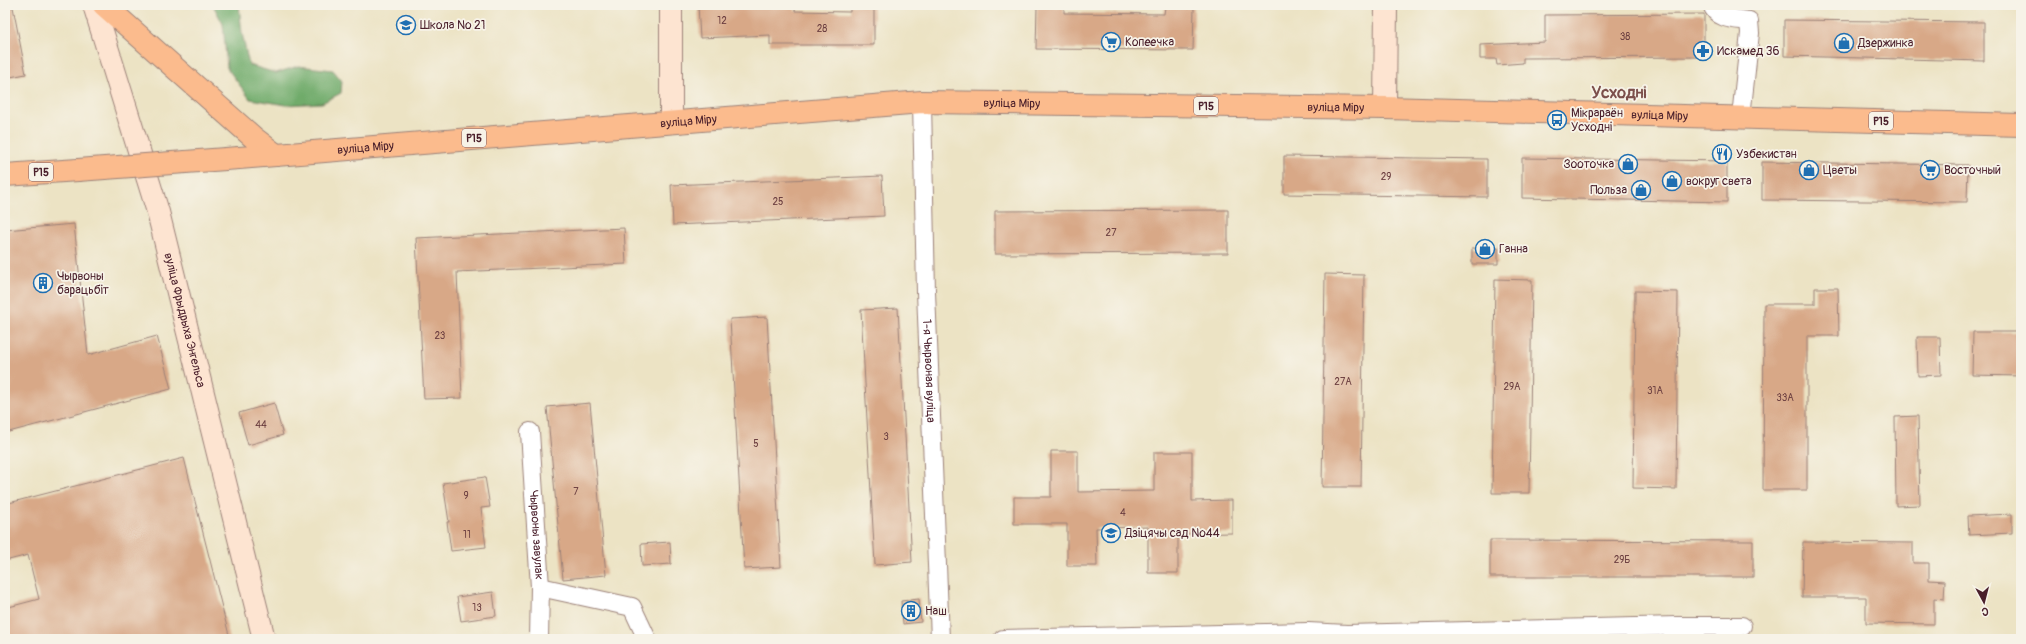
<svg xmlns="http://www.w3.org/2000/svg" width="2026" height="644" font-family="Pangolin,sans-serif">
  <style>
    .forest { fill: #70ab6b; stroke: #5d654b }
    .building { fill: #d8a887 }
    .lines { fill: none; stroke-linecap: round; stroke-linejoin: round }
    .street-casing { stroke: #9b8178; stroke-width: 20 }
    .secondary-casing { stroke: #9b8178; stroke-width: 24 }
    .primary-casing { stroke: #9b8178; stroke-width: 24 }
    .street { stroke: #fff; stroke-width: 18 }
    .secondary { stroke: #fde4d1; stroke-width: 22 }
    .primary { stroke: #fbbb8d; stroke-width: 22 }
    .primary-bridge-casing { stroke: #9b8178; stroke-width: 24; stroke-linecap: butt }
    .primary-bridge { stroke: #fbbb8d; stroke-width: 22 }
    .labels { text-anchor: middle; stroke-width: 3.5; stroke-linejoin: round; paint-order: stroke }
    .number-label { font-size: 10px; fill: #6e4142 }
    .shield { fill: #f7f3e8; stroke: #7e5f64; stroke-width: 1 }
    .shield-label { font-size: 11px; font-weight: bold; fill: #4a1f2b }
    .poi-label { font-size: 12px; fill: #4a1f2b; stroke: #f7f3e8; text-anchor: start }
    .street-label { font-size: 12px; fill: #4a1f2b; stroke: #f7f3e8 }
    .district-label { font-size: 16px; font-weight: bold; fill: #7c4f4b; stroke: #f7f3e8 }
  </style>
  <rect width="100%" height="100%" fill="#f7f3e8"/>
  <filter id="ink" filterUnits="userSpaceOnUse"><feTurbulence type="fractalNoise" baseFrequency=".025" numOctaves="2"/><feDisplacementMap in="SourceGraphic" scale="8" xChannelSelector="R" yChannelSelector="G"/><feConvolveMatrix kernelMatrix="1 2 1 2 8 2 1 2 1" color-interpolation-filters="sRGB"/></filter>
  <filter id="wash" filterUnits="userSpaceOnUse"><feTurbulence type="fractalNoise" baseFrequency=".012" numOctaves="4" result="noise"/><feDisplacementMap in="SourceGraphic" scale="16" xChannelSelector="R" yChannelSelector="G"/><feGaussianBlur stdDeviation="0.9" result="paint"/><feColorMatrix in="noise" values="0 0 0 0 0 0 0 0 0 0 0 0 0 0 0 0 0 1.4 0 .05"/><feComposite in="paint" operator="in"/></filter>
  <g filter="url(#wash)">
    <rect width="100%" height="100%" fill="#ece3c4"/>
    <path class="forest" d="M213 5H239L242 33 249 65 276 73 298 66 333 70 342 81 341 93 322 103 286 105 250 99 227 68 223 24Z"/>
    <g id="blocks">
      <path class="building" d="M698 5H795V11L850 12V5H874V45H770V35L700 38Z
        M1037 6 1064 7V13L1164 14 1165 7 1194 8 1193 50 1036 49Z
        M13 7 26 74 5 78V8Z
        M1704 14V57L1523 58V63L1497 65 1496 59H1480V45L1545 42V15Z
        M1784 20 1984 22V61L1784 56Z
        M1284 156 1487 159V197L1284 194Z
        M1522 158 1727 161V202L1522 198Z
        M1762 162 1968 165 1967 202 1762 200Z
        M882 176 884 216 673 225 671 185Z
        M1228 210V253L995 254V211Z
        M74 224 88 355 157 336 171 389 5 433V230Z
        M624 228 626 264 457 272 462 398 424 399 416 238Z
        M1472 248H1498V264H1472Z
        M1325 274 1364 275 1361 487H1322Z
        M1495 279 1532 280 1529 493H1492Z
        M1815 288H1838L1839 336H1807V490H1763L1764 304H1815Z
        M1635 291 1678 292 1676 489 1633 488Z
        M898 308 912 562 875 565 861 310Z
        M767 317 781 567 744 569 730 319Z
        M1973 332H2021V376L1972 375Z
        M1917 337H1940L1941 375 1918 376Z
        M274 403 283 435 248 445 239 413Z
        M590 403 606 575 563 579 547 407Z
        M1918 416 1920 505 1896 506 1895 417Z
        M1051 451H1078V492L1154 491V452H1192V501L1232 500V533L1178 534V573H1148V527L1096 528 1097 566H1067V524H1014V497H1051Z
        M184 458 230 639H5V608L39 599 28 555 5 561V504Z
        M485 477 490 507 481 508 486 547 451 551 447 522H449L443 483Z
        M2012 514V533L1969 535 1968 516Z
        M1490 540 1753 541V577H1490Z
        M670 542 671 564 642 566 641 544Z
        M1803 542 1913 543V563H1929V580L1945 581 1944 599 1934 598V624L1866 623V597H1802Z
        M493 592 496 616 461 621 457 597Z
        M919 599 921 622 903 624 901 601Z"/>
    </g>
  </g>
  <g filter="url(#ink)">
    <use href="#blocks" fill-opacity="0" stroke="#9b8178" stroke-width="1"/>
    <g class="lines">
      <defs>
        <g id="street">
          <path d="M1712 5C1717 20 1736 19 1749 21L1750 33 1741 117"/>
          <path id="s1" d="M922 102 926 292 940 639"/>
          <path id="s2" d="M530 432 540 587 539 639"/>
          <path d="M540 587 632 607 647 639"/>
          <path d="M1003 639 1308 632 1347 634 1678 626H1742"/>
        </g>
        <g id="secondary">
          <path id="s3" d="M94 5 158 212 264 639"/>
          <path d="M671 5V121"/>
          <path d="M1385 108 1386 5"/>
        </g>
        <g id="primary">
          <path d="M104 5 254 138 276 155"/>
          <path id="s4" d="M239 158 922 102 1385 108 2021 125"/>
          <path d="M5 175 78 170"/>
        </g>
      </defs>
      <use href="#street" class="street-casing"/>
      <use href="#secondary" class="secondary-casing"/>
      <use href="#primary" class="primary-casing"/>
      <use href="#street" class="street"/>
      <use href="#secondary" class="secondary"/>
      <use href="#primary" class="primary"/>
      <defs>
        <path id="primary-bridge" d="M78 170 239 158"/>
      </defs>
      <use href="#primary-bridge" class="primary-bridge-casing"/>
      <use href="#primary-bridge" class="primary-bridge"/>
    </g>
  </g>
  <defs>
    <symbol id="school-ring" viewBox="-11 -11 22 22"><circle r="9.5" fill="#f7f3e8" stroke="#1f6fb2" stroke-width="1.5"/><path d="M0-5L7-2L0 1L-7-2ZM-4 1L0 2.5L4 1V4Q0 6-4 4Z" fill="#1f6fb2"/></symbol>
    <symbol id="supermarket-ring" viewBox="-11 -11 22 22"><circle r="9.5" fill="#f7f3e8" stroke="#1f6fb2" stroke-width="1.5"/><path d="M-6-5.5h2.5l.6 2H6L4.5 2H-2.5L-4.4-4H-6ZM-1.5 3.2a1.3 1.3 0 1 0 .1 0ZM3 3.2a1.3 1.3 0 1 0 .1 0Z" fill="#1f6fb2"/></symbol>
    <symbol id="shop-ring" viewBox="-11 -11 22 22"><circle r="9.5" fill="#f7f3e8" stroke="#1f6fb2" stroke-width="1.5"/><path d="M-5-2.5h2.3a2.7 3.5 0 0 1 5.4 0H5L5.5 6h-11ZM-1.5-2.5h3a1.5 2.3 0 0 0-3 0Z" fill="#1f6fb2"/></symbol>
    <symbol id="pharmacy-ring" viewBox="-11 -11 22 22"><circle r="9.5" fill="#f7f3e8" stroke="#1f6fb2" stroke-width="1.5"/><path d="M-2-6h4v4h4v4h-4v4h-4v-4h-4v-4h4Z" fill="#1f6fb2"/></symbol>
    <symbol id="bus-ring" viewBox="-11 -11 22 22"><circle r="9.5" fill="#f7f3e8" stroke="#1f6fb2" stroke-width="1.5"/><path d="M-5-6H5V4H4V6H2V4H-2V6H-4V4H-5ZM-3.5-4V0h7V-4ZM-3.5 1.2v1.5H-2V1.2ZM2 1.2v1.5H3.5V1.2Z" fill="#1f6fb2"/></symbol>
    <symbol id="restaurant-ring" viewBox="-11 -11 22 22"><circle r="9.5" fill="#f7f3e8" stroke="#1f6fb2" stroke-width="1.5"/><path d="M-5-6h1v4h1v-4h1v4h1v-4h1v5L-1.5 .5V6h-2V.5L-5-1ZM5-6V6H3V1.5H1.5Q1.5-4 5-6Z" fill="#1f6fb2"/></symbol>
    <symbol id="building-ring" viewBox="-11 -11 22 22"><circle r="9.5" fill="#f7f3e8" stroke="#1f6fb2" stroke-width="1.5"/><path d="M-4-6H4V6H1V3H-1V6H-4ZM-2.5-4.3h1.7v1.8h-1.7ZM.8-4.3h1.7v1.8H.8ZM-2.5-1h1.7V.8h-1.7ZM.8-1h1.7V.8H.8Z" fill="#1f6fb2"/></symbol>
  </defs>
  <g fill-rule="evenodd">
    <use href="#school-ring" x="395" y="14" width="22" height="22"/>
    <use href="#supermarket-ring" x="1100" y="31" width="22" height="22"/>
    <use href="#shop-ring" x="1833" y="32" width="22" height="22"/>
    <use href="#pharmacy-ring" x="1692" y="40" width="22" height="22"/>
    <use href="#bus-ring" x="1546" y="109" width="22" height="22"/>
    <use href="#restaurant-ring" x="1711" y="143" width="22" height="22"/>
    <use href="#shop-ring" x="1617" y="153" width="22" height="22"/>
    <use href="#shop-ring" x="1798" y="159" width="22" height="22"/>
    <use href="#supermarket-ring" x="1919" y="159" width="22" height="22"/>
    <use href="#shop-ring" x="1661" y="170" width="22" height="22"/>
    <use href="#shop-ring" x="1630" y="179" width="22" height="22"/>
    <use href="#shop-ring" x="1474" y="238" width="22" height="22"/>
    <use href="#building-ring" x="32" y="272" width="22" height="22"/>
    <use href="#school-ring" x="1100" y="522" width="22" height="22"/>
    <use href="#building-ring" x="900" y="600" width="22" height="22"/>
  </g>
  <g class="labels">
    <g class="number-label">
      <text x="722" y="24">12</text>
      <text x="822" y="32">28</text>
      <text x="1625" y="40">38</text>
      <text x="1386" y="180">29</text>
      <text x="778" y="205">25</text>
      <text x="1111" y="236">27</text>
      <text x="440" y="339">23</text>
      <text x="1343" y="385">27А</text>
      <text x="1512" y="390">29А</text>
      <text x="1655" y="394">31А</text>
      <text x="1785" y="401">33А</text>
      <text x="261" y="428">44</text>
      <text x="886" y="440">3</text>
      <text x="756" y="447">5</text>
      <text x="576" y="495">7</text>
      <text x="466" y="499">9</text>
      <text x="1123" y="516">4</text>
      <text x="467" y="538">11</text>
      <text x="1622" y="563">29Б</text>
      <text x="477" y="611">13</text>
    </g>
    <g class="shield">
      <rect x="1194" y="97" width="24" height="18" rx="3"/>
      <rect x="1869" y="112" width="24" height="18" rx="3"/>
      <rect x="462" y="129" width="24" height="18" rx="3"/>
      <rect x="29" y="163" width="24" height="18" rx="3"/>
    </g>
    <g class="shield-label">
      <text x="1206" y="110">Р15</text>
      <text x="1881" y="125">Р15</text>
      <text x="474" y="142">Р15</text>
      <text x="41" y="176">Р15</text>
    </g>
    <g class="poi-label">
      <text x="420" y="29">Школа № 21</text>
      <text x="1125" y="46">Копеечка</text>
      <text x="1858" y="47">Дзержинка</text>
      <text x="1717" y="55">Искамед 36</text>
      <text x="1571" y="117">Мікрараён<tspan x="1571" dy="14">Усходні</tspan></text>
      <text x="1736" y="158">Узбекистан</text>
      <text x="1614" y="168" text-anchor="end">Зооточка</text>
      <text x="1823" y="174">Цветы</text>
      <text x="1944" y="174">Восточный</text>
      <text x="1686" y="185">вокруг света</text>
      <text x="1627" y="194" text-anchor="end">Польза</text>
      <text x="1499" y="253">Ганна</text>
      <text x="57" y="280">Чырвоны<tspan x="57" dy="14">барацьбіт</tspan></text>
      <text x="1125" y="537">Дзіцячы сад №44</text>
      <text x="925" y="615">Наш</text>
    </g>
    <g class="street-label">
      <text dy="4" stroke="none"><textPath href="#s4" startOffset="775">вуліца Міру</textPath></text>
      <text dy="4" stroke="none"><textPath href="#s4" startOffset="1099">вуліца Міру</textPath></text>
      <text dy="4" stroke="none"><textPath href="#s4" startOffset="1423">вуліца Міру</textPath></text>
      <text dy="4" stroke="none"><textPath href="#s4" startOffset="451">вуліца Міру</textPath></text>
      <text dy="4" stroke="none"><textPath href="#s4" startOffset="127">вуліца Міру</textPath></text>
      <text dy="4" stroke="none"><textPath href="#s3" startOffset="328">вуліца Фрыдрыха Энгельса</textPath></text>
      <text dy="4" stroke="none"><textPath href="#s1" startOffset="269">1-я Чырвоная вуліца</textPath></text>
      <text dy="4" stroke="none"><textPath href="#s2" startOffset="103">Чырвоны завулак</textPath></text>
    </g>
    <g class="district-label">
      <text x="1619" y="98">Усходні</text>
    </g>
  </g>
  <rect width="2026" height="644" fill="none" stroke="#f7f3e8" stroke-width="20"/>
  <g transform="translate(1984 602) rotate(173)" stroke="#f7f3e8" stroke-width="3" paint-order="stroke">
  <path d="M0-3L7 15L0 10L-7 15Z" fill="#4a1f2b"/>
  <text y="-6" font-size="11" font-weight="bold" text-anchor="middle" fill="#4a1f2b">С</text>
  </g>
</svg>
